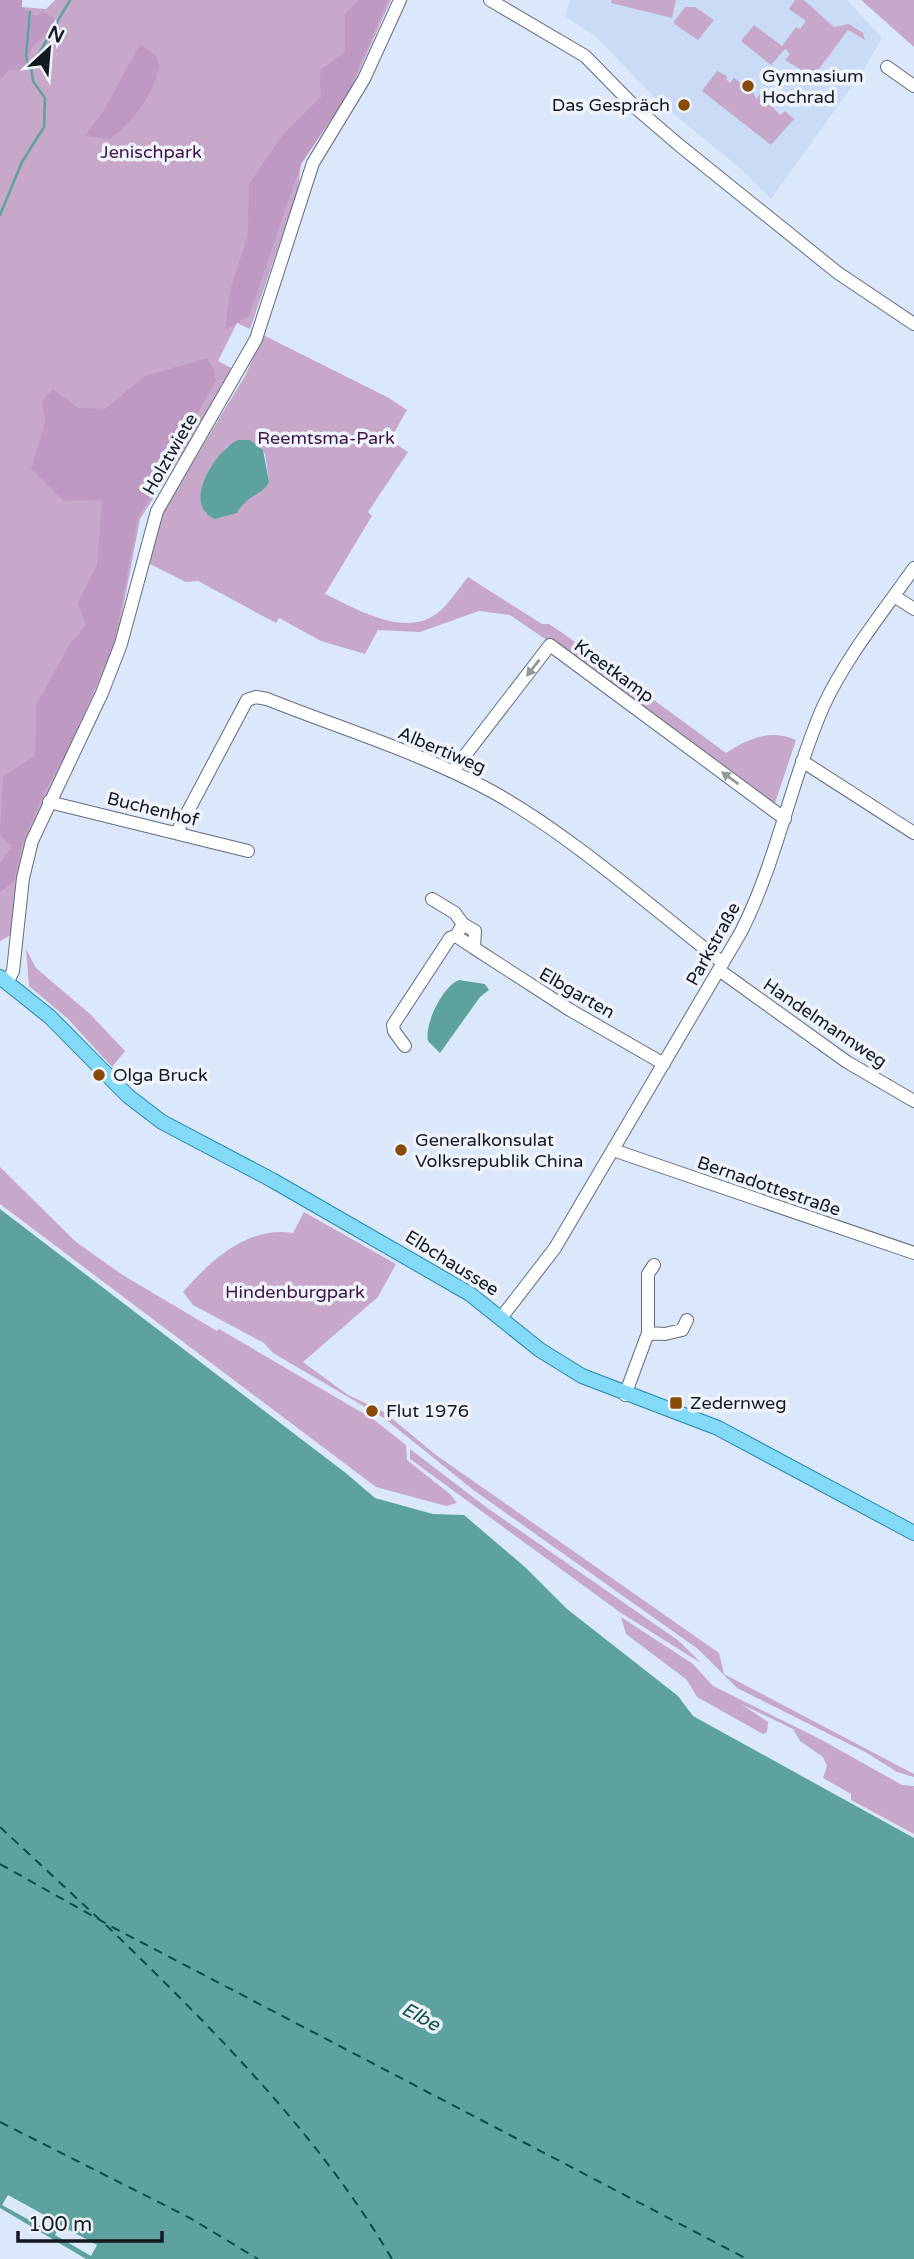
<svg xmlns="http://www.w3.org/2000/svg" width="914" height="2259" font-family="'Varela Round',sans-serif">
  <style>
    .built { fill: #cadcf5 }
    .green { fill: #c7a8ca; fill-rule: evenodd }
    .forest { fill: #be9ac2 }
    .water { fill: #5ea29f }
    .pier { fill: #dbe8fb }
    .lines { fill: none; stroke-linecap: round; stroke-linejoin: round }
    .stream { stroke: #5ea29f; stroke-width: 2.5 }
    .ferry { stroke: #0d4b4a; stroke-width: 2; stroke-dasharray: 9 7; stroke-linecap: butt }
    .minor-casing { stroke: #626d7d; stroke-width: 14 }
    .major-casing { stroke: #2686a7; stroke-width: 16 }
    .minor { stroke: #fff; stroke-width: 12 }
    .major { stroke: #83daf6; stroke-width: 14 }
    .oneway { fill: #95989a }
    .poi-dot { fill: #874b05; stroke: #eff4fc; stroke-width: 2.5 }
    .labels { text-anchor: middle; stroke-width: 7; stroke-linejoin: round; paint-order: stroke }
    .poi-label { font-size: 18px; fill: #14191f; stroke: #eff4fc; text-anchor: start }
    .park-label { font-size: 18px; fill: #401345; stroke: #eff4fc }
    .street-label { font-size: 18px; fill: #14191f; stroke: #eff4fc }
    .water-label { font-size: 19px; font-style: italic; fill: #0d4b4a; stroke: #eff4fc }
  </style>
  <rect width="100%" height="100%" fill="#dbe8fb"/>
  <path class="built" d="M570 0H847L882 38 863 71 771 199 742 170 658 101 594 35 565 17Z"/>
  <path class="green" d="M0 0H22V7L46 9 55 0H391L350 92 301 164 298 190 250 329 237 323 218 361 235 370 221 385 220 395 140 519 116 645 25 844 11 935 0 941Z
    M612 0H676L672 18 611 3Z
    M795 0H804L834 27 849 24 863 33 865 40 848 30 813 77 785 60 790 54 785 49 771 65 741 41 754 25 782 46 796 27 800 29 806 21 789 9Z
    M861 0H914V47Z
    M685 7H695L714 20 698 40 673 23Z
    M717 71 727 76 726 79 730 83 734 78 753 92 756 99 760 94 780 115 785 111 794 119 771 145 702 91Z
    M263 335 389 398 407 410 390 440 408 452 368 512 372 516 325 594C357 609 407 640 440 611 450 602 459 588 468 577L542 624H549L564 634 726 753C748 738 771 729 796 740L774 806 602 678 510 615 479 611 420 632 378 630 365 654 321 641 279 618 276 623 198 581 186 582 148 563 161 517 171 498 245 376ZM258 445 265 454 269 482 259 493 249 495 237 513 206 514C192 489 211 466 227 447Z
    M26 949 36 968 90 1014 125 1051 112 1067 68 1019 29 986Z
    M0 1167 76 1242 121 1274 217 1331 219 1329 373 1419 406 1445 407 1460 450 1494 457 1503 446 1506 376 1487 0 1204Z
    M304 1212 396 1264 378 1297 303 1362 348 1395 384 1412 436 1455 719 1653 724 1674 914 1774V1777L897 1772 867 1753 737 1688 698 1649 472 1489 384 1418 273 1353 264 1343 193 1305 183 1292C211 1260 247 1226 293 1233Z
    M410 1449 486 1507 679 1641 701 1663 621 1613 410 1459Z
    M621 1617 693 1664 713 1686 820 1739 902 1785 914 1786V1834L851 1800V1794L823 1778 827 1766 823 1757 800 1741 793 1729 741 1704 768 1722 767 1732 763 1734 697 1697 687 1680 626 1634Z"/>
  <path class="forest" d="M0 0H22V7L35 16 43 12 54 18C52 36 39 36 31 50 27 57 27 64 21 71L9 70 0 80Z
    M359 0H388L348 93 301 164 249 316 225 330 230 291 248 234 249 184 283 134 321 97 320 70 345 52V14Z
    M140 44 156 56 160 66C151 97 136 119 110 139L84 136 103 112Z
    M207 358 213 367 216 381 138 518 114 644 69 748 45 791 22 844 14 882 0 892V864L12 846 0 835 3 776 35 756 36 705 70 644 86 625 78 603 97 565 102 500 64 501 31 469 45 422 42 401 53 389 78 408 105 409 145 376Z"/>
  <path class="water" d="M238 440H250L263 450 269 482C262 496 249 493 237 513L215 519C180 505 216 450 238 440Z
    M459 980 485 984 489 990 480 997 440 1053 428 1041C424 1024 443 986 459 980Z
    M0 1209 347 1474 375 1498 433 1514 464 1515 526 1568 567 1609 678 1696 693 1716 914 1838V2259H86L0 2208Z"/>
  <path class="pier" d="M8 2195 57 2222 51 2232 2 2205Z
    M60 2225 97 2245 91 2256 55 2235Z"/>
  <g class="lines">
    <path class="stream" d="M29 68 26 55 30 12
      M0 215 22 162 44 127 45 98 33 81 31 67 70 0"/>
    <path class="ferry" d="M0 1827 99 1919
      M0 1864 114 1928 747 2259
      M106 1925C210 2026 318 2133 392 2259
      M0 2122 190 2218 258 2259"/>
    <defs>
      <path id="minor" d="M490 0 585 56 637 109 679 145 838 273 914 324
        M887 67 914 86
        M894 596 914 609
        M802 761 914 833
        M453 771 550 645 785 819
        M49 802 248 851
        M177 832 247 700 256 697 267 699C342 729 422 753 493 792 572 836 651 907 723 963
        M432 899 455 913 463 924
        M474 948 456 936 463 924 475 931 474 948 570 1010 664 1064
        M719 970 847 1062 914 1101
        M7 983 13 971 23 878 32 841 102 693 121 644 157 511 256 339 313 163 364 79 400 0
        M405 1046 394 1031 393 1025 450 938 456 936
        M613 1150 914 1253
        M501 1318 555 1248 741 932C777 861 791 780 823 707 846 657 883 612 914 568
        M648 1333 665 1334 682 1330 687 1320
        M625 1395 648 1333V1274L654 1265"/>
      <path id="major" d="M0 977 50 1017 128 1096 162 1122 272 1180 470 1294 540 1350 582 1376 718 1428 914 1533"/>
    </defs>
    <use href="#minor" class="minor-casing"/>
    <use href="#major" class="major-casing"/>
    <use href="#minor" class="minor"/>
    <use href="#major" class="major"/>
  </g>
  <defs><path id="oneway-solid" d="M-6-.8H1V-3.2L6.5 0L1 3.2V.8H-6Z" transform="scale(1.75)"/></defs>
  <g class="oneway">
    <use href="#oneway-solid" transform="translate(533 668) rotate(128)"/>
    <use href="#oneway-solid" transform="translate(730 778) rotate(-144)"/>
  </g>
  <g class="poi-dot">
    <circle cx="748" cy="86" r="7"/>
    <circle cx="684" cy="105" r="7"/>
    <circle cx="99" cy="1075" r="7"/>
    <circle cx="401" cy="1150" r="7"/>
    <rect x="669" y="1396" width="14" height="14" rx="3.5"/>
    <circle cx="372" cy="1411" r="7"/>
  </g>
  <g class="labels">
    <g class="poi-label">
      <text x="762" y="82">Gymnasium<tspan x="762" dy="21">Hochrad</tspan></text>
      <text x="670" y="111" text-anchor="end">Das Gespräch</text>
      <text x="113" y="1081">Olga Bruck</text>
      <text x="415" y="1146">Generalkonsulat<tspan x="415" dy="21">Volksrepublik China</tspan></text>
      <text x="690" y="1409">Zedernweg</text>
      <text x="386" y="1417">Flut 1976</text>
    </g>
    <g class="park-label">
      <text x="151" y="158">Jenischpark</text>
      <text x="326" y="444">Reemtsma-Park</text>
      <text x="295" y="1298">Hindenburgpark</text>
    </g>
    <g class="street-label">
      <text transform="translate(170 454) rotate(-60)" y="6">Holztwiete</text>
      <text transform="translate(614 671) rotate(36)" y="6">Kreetkamp</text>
      <text transform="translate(442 750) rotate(23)" y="6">Albertiweg</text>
      <text transform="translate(153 809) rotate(14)" y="6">Buchenhof</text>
      <text transform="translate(713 944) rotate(-61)" y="6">Parkstraße</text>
      <text transform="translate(577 993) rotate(30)" y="6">Elbgarten</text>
      <text transform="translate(825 1023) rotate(34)" y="6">Handelmannweg</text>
      <text transform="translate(769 1186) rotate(19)" y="6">Bernadottestraße</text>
      <text transform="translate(452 1263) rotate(32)" y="6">Elbchaussee</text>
    </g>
    <g class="water-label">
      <text transform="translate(421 2016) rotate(28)" y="7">Elbe</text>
    </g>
  </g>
  <g transform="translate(49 49) rotate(26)" stroke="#eff4fc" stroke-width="5" paint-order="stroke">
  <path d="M0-5L12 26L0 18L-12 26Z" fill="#14191f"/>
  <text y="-10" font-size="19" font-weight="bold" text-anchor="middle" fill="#14191f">N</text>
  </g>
  <path d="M18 2231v10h144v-10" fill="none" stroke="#14191f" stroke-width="3.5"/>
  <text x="28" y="2231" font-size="21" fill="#14191f" stroke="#eff4fc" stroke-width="5" paint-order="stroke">100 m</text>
</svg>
